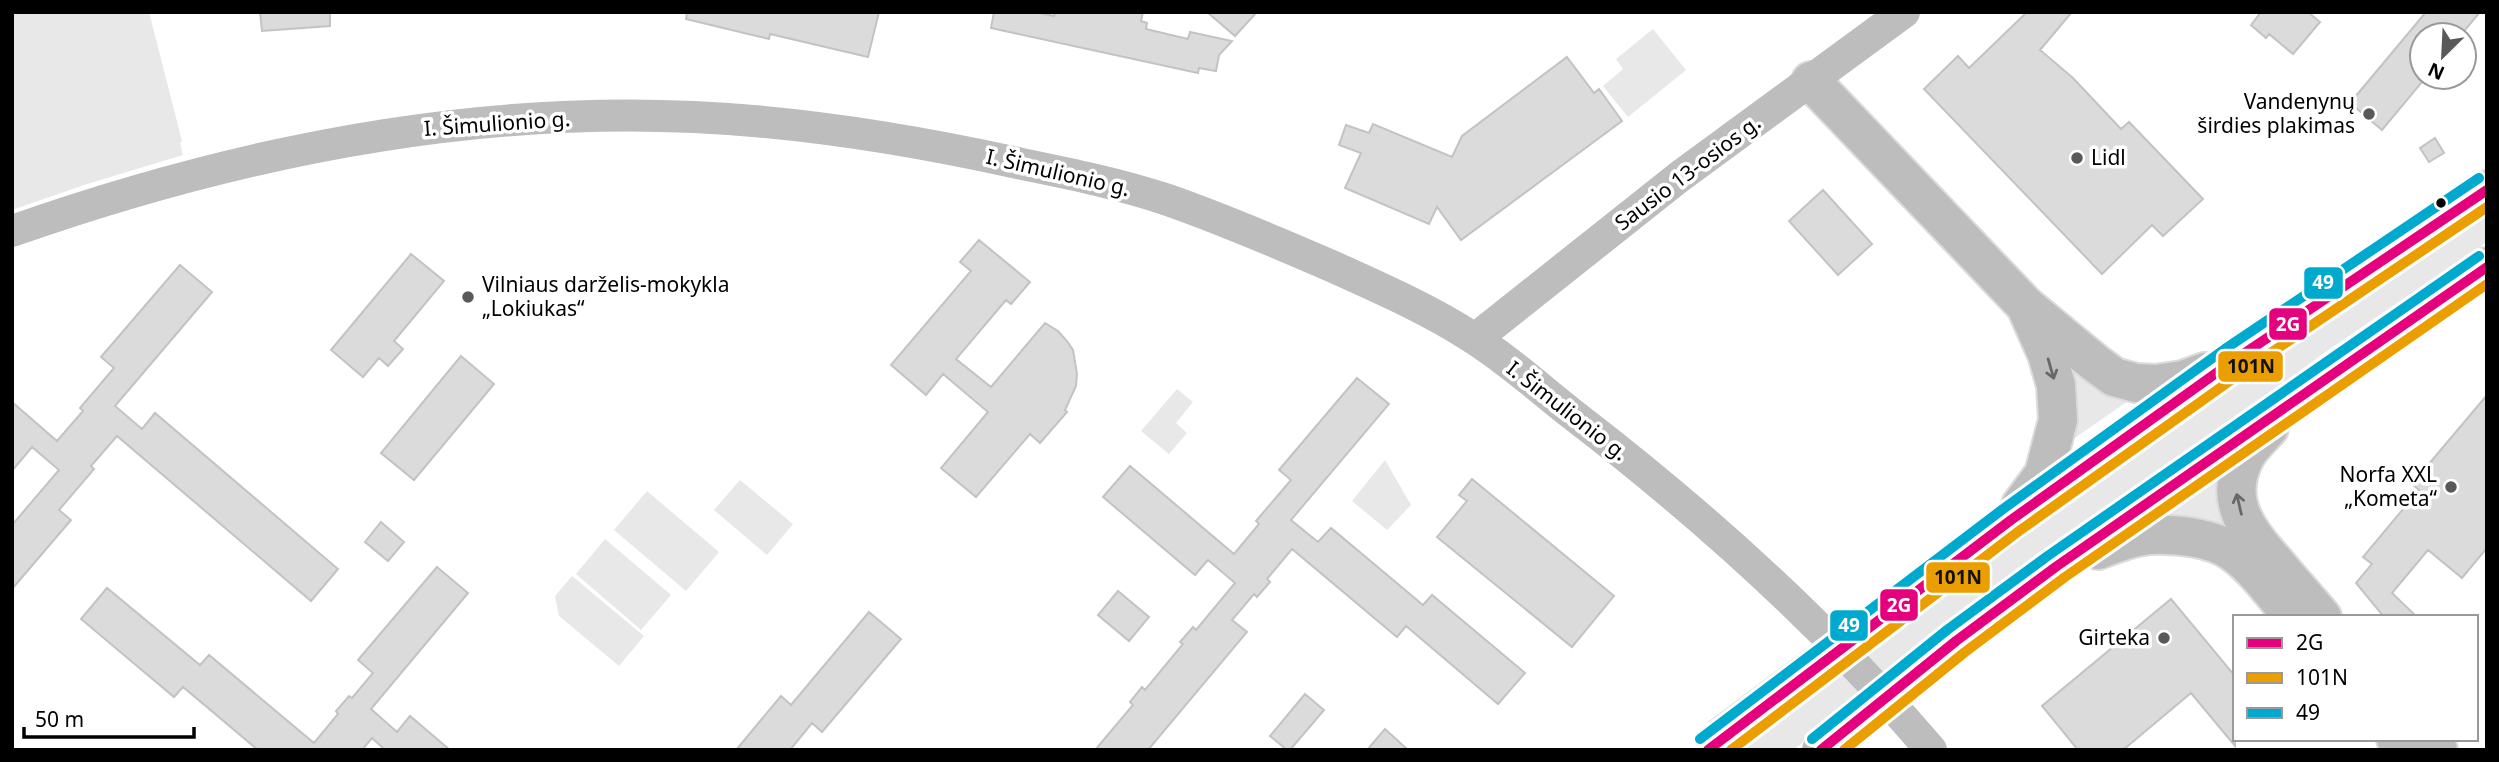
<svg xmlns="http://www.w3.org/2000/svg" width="2499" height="762" font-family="'Noto Sans',sans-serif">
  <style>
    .green { fill: #e8e8e8 }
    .building { fill: #dbdbdb; stroke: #c3c3c3; stroke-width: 2 }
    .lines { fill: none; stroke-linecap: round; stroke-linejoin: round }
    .major-casing { stroke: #dbdbdb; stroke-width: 42 }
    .minor { stroke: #bdbdbd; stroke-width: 32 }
    .major { stroke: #bdbdbd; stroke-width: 38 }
    .major-bridge-casing { stroke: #dbdbdb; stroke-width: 42; stroke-linecap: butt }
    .major-bridge { stroke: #bdbdbd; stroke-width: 38 }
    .bus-1-casing { stroke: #fff; stroke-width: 16 }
    .bus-2-casing { stroke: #fff; stroke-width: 16 }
    .bus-3-casing { stroke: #fff; stroke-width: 16 }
    .bus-1 { stroke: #e5007d; stroke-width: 10 }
    .bus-2 { stroke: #eb9e00; stroke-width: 10 }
    .bus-3 { stroke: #00a9ce; stroke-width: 10 }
    .oneway { stroke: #686868 }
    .poi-dot { fill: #595959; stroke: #fff; stroke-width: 2.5 }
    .bus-dot { fill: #000; stroke: #fff; stroke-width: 2.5 }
    .labels { text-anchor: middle; stroke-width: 7; stroke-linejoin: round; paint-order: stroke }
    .poi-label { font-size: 21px; fill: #000; stroke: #fff; text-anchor: end }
    .street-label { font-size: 21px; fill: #000; stroke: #fff }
    .line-badge { stroke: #fff; stroke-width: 2.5 }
    .badge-label { font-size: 19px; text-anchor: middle; font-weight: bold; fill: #fff }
    .pale-badge-label { font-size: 19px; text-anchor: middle; font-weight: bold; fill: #111 }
  </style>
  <rect width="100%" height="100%" fill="#fff"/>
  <path class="green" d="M12 12H149L182 141 180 143 183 155 84 185 12 210Z
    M1653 29 1686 70 1628 117 1603 86 1623 69 1616 59Z
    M2487 206V242L2324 353 1975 610 1793 750H1740L1871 643 2111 464Z
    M2068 363 2128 401 2072 440Z
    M1177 389 1193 402 1176 423 1187 433 1169 454 1141 431Z
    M2226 458 2217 500 2231 532 2157 518Z
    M1385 460 1411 505 1387 530 1352 501Z
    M740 480 793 524 767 555 714 510Z
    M647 491 719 552 686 591 614 530Z
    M605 539 671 595 641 630 576 574Z
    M572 576 644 636 619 666 559 616 555 596Z"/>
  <path class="building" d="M260 12H330V26L262 31Z
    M687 12H879L868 57 770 34 769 39 744 33 686 19Z
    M994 12H1036L1054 16 1055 12H1143L1141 21 1147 23 1146 29 1188 39 1190 32 1232 41 1219 55 1216 71 1199 68 1198 73 991 28Z
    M1207 12H1257L1235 36Z
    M2027 12H2072L2040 50 2073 78 2121 129 2129 122 2203 199 2163 236 2152 225 2102 274 1924 89 1958 56 1969 68Z
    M2261 12H2308L2320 22 2293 54 2269 34 2266 38 2251 25Z
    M2426 12H2480L2461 35H2422V82L2382 130 2350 103Z
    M1567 57 1594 93 1599 89 1622 121 1461 240 1437 207 1429 224 1345 188 1361 153 1339 145 1346 125 1369 133 1373 124 1452 157 1462 136Z
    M2435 138 2444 153 2429 162 2420 148Z
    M1823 190 1872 244 1838 275 1789 221Z
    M979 240 1030 282 1011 304 1006 300 956 359 991 387 1045 323 1058 331 1067 341 1073 350 1077 374 1076 386 1065 410 1067 412 1040 443 1030 434 976 497 941 468 988 412 943 374 926 395 891 365 971 271 960 262Z
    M411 254 444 281 394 341 403 349 388 366 379 358 363 377 331 350Z
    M180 265 212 292 115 406 142 429 155 413 338 569 311 601 117 436 91 466 94 469 59 510 71 520 12 589V525L59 470 32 447 12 471V402L57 441 83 411 80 408 114 368 101 357Z
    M461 356 494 384 414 480 381 453Z
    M1357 378 1389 404 1291 520 1318 542 1331 528 1423 605 1432 595 1525 673 1498 704 1406 626 1397 637 1292 549 1267 579 1270 582 1257 597 1254 594 1232 620 1247 632 1148 750H1095L1133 705 1130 702 1142 687 1145 690 1183 644 1180 642 1193 627 1196 630 1235 583 1208 560 1195 575 1103 497 1130 466 1234 554 1259 524 1256 521 1291 480 1279 470Z
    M2487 395V548L2462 578 2428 550 2392 593 2417 617H2384L2356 583 2372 564 2363 557 2419 490 2412 484Z
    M1472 479 1614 596 1572 647 1437 537 1467 501 1459 495Z
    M381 522 404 542 388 561 365 542Z
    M437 567 468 593 371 709 397 732 410 716 450 750H382L383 748 372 738 362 750H258L183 687 174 697 81 619 107 588 200 665 209 655 314 743 338 714 336 711 349 696 352 698 373 673 358 660Z
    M1118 591 1149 617 1129 641 1098 615Z
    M2171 599 2235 676V746L2191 693 2123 750H2078L2042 706Z
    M869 612 901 639 822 732 812 723 790 750H736L781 696 791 705Z
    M1305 694 1324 710 1290 750H1287L1270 736Z
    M1385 729 1408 750H1367Z"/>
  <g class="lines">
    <defs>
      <path id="major" d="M1811 81 2026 306 2095 363 2114 377 2136 383 2156 384 2183 380 2205 372
        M2269 428C2261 437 2250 447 2245 457 2221 503 2251 535 2279 567 2293 584 2308 600 2322 617
        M2021 505 2044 474 2058 420 2056 385 2047 354 2028 311
        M2098 550C2113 544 2133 536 2150 535 2176 534 2213 537 2234 553 2257 570 2274 595 2293 617
        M1916 592C2102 451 2293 318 2487 190
        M1956 641 2057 566 2487 267
        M2396 739 2405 750
        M2429 739 2438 750"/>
    </defs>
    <use href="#major" class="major-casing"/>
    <path class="minor" d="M12 231C231 154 461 106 694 117 805 122 914 140 1022 164 1071 174 1120 184 1168 200 1225 220 1281 244 1336 268 1382 289 1428 309 1470 336 1506 358 1539 388 1572 414 1671 490 1766 572 1852 662 1879 690 1905 720 1931 750
      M1475 339 1679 177 1904 12"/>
    <use href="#major" class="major"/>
    <defs>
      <path id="major-bridge" d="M1720 739 1916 592
        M1821 750 1956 641"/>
    </defs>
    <use href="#major-bridge" class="major-bridge-casing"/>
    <use href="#major-bridge" class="major-bridge"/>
    <defs>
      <path id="bus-1" d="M1708 750 2011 520 2233 361 2487 190
        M1821 750 1956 641 2057 566 2487 267"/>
      <path id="bus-2" d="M1731 750 2019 531 2241 373 2487 207
        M1844 750 1965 652 2065 577 2487 284"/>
      <path id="bus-3" d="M1700 739 2003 509 2225 349 2479 178
        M1812 739 1947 630 2049 555 2479 256"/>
    </defs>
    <use href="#bus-1" class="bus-1-casing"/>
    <use href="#bus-2" class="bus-2-casing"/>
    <use href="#bus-3" class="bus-3-casing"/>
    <use href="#bus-1" class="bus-1"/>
    <use href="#bus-2" class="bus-2"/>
    <use href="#bus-3" class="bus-3"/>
  </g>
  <defs><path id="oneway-shaft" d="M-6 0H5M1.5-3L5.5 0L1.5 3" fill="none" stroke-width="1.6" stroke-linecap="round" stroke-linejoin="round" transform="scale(1.75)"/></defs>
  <g class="oneway">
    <use href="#oneway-shaft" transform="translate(2051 369) rotate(74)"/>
    <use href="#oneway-shaft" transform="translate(2239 504) rotate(-103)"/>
  </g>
  <g class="poi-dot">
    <circle cx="2369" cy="114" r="7"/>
    <circle cx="2077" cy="158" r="7"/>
    <circle cx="468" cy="297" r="7"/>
    <circle cx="2451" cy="487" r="7"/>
    <circle cx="2164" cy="638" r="7"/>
  </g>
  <circle class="bus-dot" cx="2441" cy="203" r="6"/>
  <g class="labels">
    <g class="poi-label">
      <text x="2355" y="109">Vandenynų<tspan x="2355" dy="24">širdies plakimas</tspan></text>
      <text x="2091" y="165" text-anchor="start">Lidl</text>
      <text x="482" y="292" text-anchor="start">Vilniaus darželis-mokykla<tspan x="482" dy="24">„Lokiukas“</tspan></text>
      <text x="2437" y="482">Norfa XXL<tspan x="2437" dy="24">„Kometa“</tspan></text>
      <text x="2150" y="645">Girteka</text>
    </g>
    <g class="street-label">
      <text transform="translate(497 124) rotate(-4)" y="7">I. Šimulionio g.</text>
      <text transform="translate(1058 173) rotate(13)" y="7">I. Šimulionio g.</text>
      <text transform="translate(1688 173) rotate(-37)" y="7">Sausio 13-osios g.</text>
      <text transform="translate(1567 411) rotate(38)" y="7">I. Šimulionio g.</text>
    </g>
  </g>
  <g class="line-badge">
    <rect x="2303" y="266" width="41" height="34" rx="7" fill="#00a9ce"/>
    <rect x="2268" y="307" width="40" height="34" rx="7" fill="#e5007d"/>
    <rect x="2217" y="350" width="67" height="33" rx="7" fill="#eb9e00"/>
    <rect x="1925" y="561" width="66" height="33" rx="7" fill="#eb9e00"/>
    <rect x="1879" y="588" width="40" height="34" rx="7" fill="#e5007d"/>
    <rect x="1829" y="609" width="40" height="33" rx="7" fill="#00a9ce"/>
  </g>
  <g class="badge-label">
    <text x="2323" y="289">49</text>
    <text x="2288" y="331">2G</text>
    <text x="1899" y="612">2G</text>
    <text x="1849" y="632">49</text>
  </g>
  <g class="pale-badge-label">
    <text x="2251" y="373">101N</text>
    <text x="1958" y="584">101N</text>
  </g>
  <rect width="2499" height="762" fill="none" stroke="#000000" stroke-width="28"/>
  <rect x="2233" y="615" width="245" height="126" fill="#ffffff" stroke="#999999" stroke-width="2"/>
  <rect x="2247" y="638" width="35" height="10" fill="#e5007d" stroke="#999999" stroke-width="2"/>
  <text x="2296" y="650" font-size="21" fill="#000000">2G</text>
  <rect x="2247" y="673" width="35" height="10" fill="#eb9e00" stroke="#999999" stroke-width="2"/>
  <text x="2296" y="685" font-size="21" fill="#000000">101N</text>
  <rect x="2247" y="708" width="35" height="10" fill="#00a9ce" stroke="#999999" stroke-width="2"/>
  <text x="2296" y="720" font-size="21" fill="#000000">49</text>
  <g transform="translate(2443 56) rotate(204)"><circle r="33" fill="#ffffff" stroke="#999999" stroke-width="2"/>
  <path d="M0-5L12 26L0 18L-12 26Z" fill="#595959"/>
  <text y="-10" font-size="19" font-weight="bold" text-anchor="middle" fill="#000000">N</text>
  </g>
  <path d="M24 727v10h170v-10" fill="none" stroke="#000000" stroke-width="3.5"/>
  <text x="35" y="727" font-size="21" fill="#000000" stroke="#ffffff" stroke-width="5" paint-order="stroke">50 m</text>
</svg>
